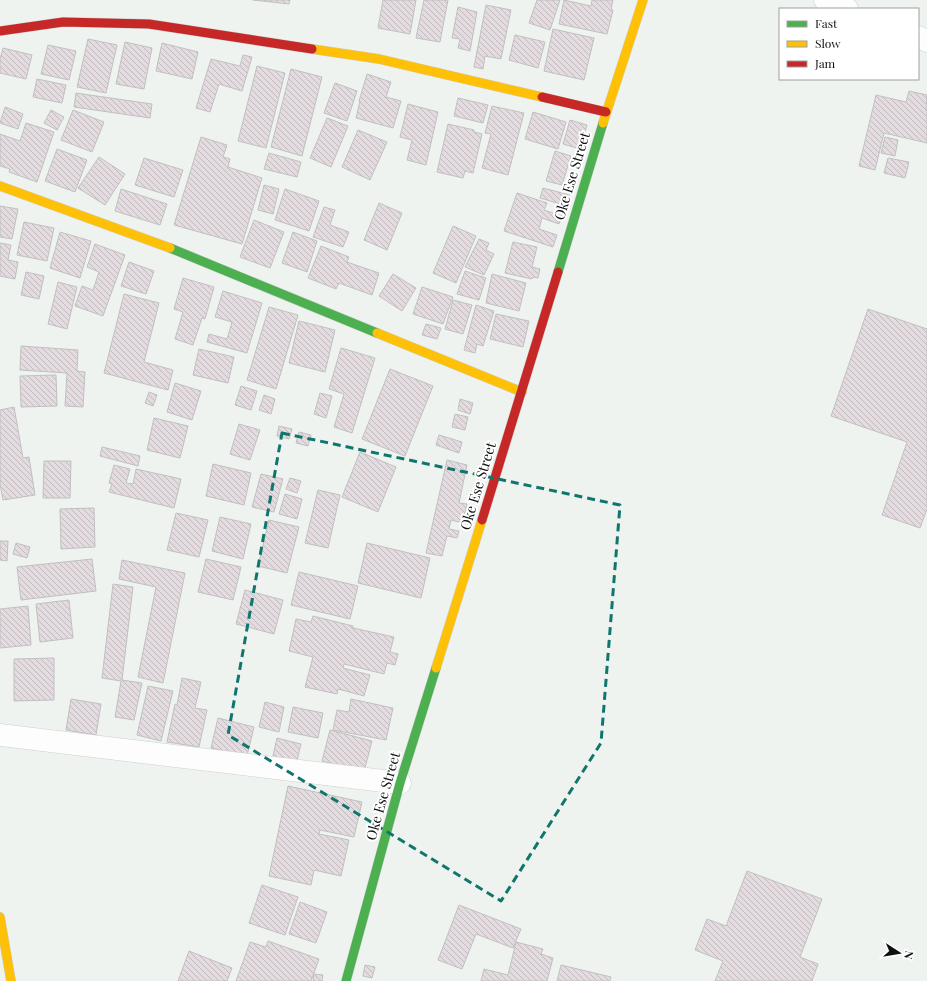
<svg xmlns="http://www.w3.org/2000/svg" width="927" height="981" font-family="'Playfair Display',serif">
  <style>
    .building { fill: url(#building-back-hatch); stroke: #c0c0c0 }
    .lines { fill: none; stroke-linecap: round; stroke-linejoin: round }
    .street-casing { stroke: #cdd0ce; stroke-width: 23 }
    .fast-casing { stroke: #cdd0ce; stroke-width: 10 }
    .slow-casing { stroke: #cdd0ce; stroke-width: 10 }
    .jam-casing { stroke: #cdd0ce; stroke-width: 10 }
    .street { stroke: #fdfdfd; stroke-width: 22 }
    .fast { stroke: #4caf50; stroke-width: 9 }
    .slow { stroke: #ffc107; stroke-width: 9 }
    .jam { stroke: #c62828; stroke-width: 9 }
    .marked { fill: none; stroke: #0f766e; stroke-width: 3; stroke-dasharray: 8 5; stroke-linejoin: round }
    .labels { text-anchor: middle; stroke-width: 4; stroke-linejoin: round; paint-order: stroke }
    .street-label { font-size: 14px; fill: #0d100e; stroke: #fff }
  </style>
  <defs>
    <pattern id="building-back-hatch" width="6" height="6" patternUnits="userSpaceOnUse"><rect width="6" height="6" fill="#e3dbdf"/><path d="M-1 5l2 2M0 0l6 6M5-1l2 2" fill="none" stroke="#c2bbbe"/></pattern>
  </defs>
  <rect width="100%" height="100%" fill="#eff3f0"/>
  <path class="building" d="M253 0H290L289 4Z
    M383 0H416L410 34 378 28Z
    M424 0H448L440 42 416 38Z
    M537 0H560L550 30 529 23Z
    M564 0 591 6 592 0H613L611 9 613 10 607 34 559 24Z
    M486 5 511 10 501 59 485 56 483 69 474 67Z
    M458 7 477 12 470 51 458 48 460 39 452 38Z
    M553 29 594 38 584 80 544 71Z
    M515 35 545 42 538 68 509 60Z
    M88 39 117 45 106 93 77 87Z
    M125 42 152 48 144 89 116 84Z
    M162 43 198 52 192 79 156 71Z
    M48 45 76 51 69 80 41 74Z
    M3 48 32 55 26 79 0 73V59Z
    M243 55 252 57 242 91 219 84 210 112 196 108 211 59 240 66Z
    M257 66 285 73 266 148 238 141Z
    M291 69 322 77 302 156 271 147Z
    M367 74 391 82 386 97 401 101 393 128 356 118 360 101H359Z
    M37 79 66 85 62 103 33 97Z
    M335 83 357 91 347 121 324 113Z
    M909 91 927 95 926 109 927 110V143L884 133 875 170 859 166 876 95 906 102Z
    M76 93 152 104 150 118 74 107Z
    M458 98 488 105 483 123 454 116Z
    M408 104 438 112 426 165 407 160 412 140 400 137Z
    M492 106 524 113 508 175 482 168 491 134 485 133Z
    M5 107 23 114 18 129 0 123Z
    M51 110 64 117 57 130 44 123Z
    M73 110 104 122 92 152 61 140Z
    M533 112 566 122 558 149 525 139Z
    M327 118 348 126 331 167 310 158Z
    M570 120 587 125 580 149 563 144Z
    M26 123 54 132 37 182 9 172 10 169 0 166V134L20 141Z
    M448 124 474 130V132L482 134 473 173 465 171 463 178 437 172Z
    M358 130 387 142 370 180 342 167Z
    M201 137 227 145 223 157 230 159 228 167 262 178 242 244 174 225Z
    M885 137 898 140 895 156 881 153Z
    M57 149 87 160 75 192 45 181Z
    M555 151 571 156 562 185 546 181Z
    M269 153 301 162 297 177 264 169Z
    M99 157 125 174 105 205 78 188Z
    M144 158 183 170 174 197 135 185Z
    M888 158 909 162 905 178 884 173Z
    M264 185 279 189 273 214 258 210Z
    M543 188 570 195 567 206 540 198Z
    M121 189 167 204 160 225 115 211Z
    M285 189 319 201 309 231 275 220Z
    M517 193 547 203 544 210 562 216 559 224 542 218 539 229 557 235 553 247 504 231Z
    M379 203 402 213 387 250 364 240Z
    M0 206 18 209 12 239 0 237Z
    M324 207 335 210 330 225 349 232 343 247 313 237Z
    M254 220 284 232 270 268 240 257Z
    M24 222 54 228 47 261 17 255Z
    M453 226 476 236 456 283 433 273Z
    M60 232 91 241 80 278 50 268Z
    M293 232 317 241 307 272 282 263Z
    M479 239 489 243 486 250 494 254 484 275 465 267Z
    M513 242 537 247 532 267 540 269 538 278 533 277 532 279 505 273Z
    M0 243 11 245 8 260 18 262 15 279 0 276Z
    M95 244 125 255 103 316 75 306 82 286 93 290 99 272 87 267Z
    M321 246 349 257 347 262 379 273 372 295 339 283 336 289 308 278Z
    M129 262 154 271 146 294 121 286Z
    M465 271 486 278 479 300 457 294Z
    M26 272 44 276 39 299 21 295Z
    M393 274 416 288 402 311 379 296Z
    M492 274 526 283 519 311 486 303Z
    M183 278 214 287 205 319 202 318 193 345 175 339 183 312 174 309Z
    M58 282 77 287 67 329 48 324Z
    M422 287 453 297 443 324 413 314Z
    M223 291 262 303 247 353 207 342 209 334 227 339 232 322 215 317Z
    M124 294 159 303 144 362 173 370 168 390 104 373Z
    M453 300 472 305 463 334 445 329Z
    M476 305 494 311 483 346 477 344 475 353 464 350Z
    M269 307 298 315 276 389 247 380Z
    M868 309 927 329V509L920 528 882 515 907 442 831 416Z
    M496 314 529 321 523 347 490 339Z
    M299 321 335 330 325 372 289 363Z
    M426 324 441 328 437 339 422 335Z
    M21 346 78 350 77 371 85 372 83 407 65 406 67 373 20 370Z
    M341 348 375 358 352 433 334 427 344 394 329 389Z
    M199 349 234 357 228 383 193 375Z
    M390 369 433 386 405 456 362 439Z
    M56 375 57 406 21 407 20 376Z
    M175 383 201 391 192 420 167 412Z
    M241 386 257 391 251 410 235 405Z
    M149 392 157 395 153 406 145 403Z
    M320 393 332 396 326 418 314 414Z
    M264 395 275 399 271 414 259 410Z
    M460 399 473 403 470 414 458 410Z
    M14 407 23 458 29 457 35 495 3 500 0 484V410Z
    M455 414 468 417 465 430 452 427Z
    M154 418 188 426 180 458 147 450Z
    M239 424 260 430 250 460 230 454Z
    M279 426 292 429 289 439 277 436Z
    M299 432 311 435 308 446 296 443Z
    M439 435 462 442 459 453 436 445Z
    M102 447 140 456 138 466 100 456Z
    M360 452 396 467 378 512 342 497Z
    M447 460 467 465 459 503 467 504 463 523 451 520 449 529 459 531 457 538 447 536 442 556 426 553Z
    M44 461H71L70 498H43Z
    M213 464 251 473 244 505 206 496Z
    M114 465 130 469 126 483 133 484 136 469 181 479 174 508 109 492 112 484 109 483Z
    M261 474 283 479 274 512 252 507Z
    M290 478 301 481 297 493 286 489Z
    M318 490 340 495 328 548 305 543Z
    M285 494 302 499 297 519 279 514Z
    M94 508 95 547 61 549 60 509Z
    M176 513 208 520 199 557 167 550Z
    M220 517 251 524 243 559 212 551Z
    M269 520 299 527 287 573 258 566Z
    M0 541H8L7 561 0 560Z
    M16 543 30 547 27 558 13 554Z
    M367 543 430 558 421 598 358 583Z
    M92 559 96 591 21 600 17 567Z
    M206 559 241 567 233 600 198 592Z
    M122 560 185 573 163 683 138 677 156 587 119 579Z
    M299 572 358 586 350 619 291 605Z
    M113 584 133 587 122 680 142 683 134 720 115 717 121 681 102 678Z
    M245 590 283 600 274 634 236 624Z
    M69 600 73 638 40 642 36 604Z
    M28 606 31 645 0 648V609Z
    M313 616 353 626V628L394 637 390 652 398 654 395 665 387 663 384 674 344 664 343 668 370 675 364 696 338 689 337 694 305 687 313 657 289 651 296 619 311 622Z
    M54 658V700L14 701V659Z
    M182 678 201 682 195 708 207 710 199 747 167 742 175 704 177 705Z
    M148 686 173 691 161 741 137 735Z
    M71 699 101 704 96 735 66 730Z
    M351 699 393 708 386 740 333 730 337 710 349 712Z
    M265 702 284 707 279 732 259 727Z
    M293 707 323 713 318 738 288 732Z
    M218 718 254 727 247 756 211 748Z
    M330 730 372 741 364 772 322 761Z
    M277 738 301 744 296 765 272 760Z
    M288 786 362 802 354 837 320 830 319 834 349 840 341 876 314 870 311 885 269 876Z
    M747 871 822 899 800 957 818 964 812 981H715L723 961 695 950 707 919 726 926Z
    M262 885 298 897 285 935 249 923Z
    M300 902 327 912 316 943 289 934Z
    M459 905 521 929 513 948 476 934 462 969 438 960Z
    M268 941 319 959 311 981H236L250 942 266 947Z
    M516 942 543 949 541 954 553 958 547 981H481L484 969 508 975Z
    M189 951 232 968 227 981H178Z
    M365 965 375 967 372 978 363 976Z
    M561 965 611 977 610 981H557Z
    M314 974 323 975 322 981H313Z"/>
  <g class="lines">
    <defs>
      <path id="street" d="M825 0 847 9
        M918 37 927 41
        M0 735 400 783"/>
      <path id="fast" d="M170 248 377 333
        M558 272 603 123
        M346 981 400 783 436 668"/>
      <path id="slow" d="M312 49 379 59 542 97
        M603 123 643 0
        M0 186 170 248
        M377 333 522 392
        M436 668 482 520
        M0 917 11 981"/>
      <path id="jam" d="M0 31 63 22 149 24 312 49
        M542 97 606 112
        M482 520 558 272"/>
    </defs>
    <use href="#street" class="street-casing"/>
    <use href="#fast" class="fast-casing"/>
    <use href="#slow" class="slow-casing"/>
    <use href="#jam" class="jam-casing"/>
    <use href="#street" class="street"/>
    <use href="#fast" class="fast"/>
    <use href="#slow" class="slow"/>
    <use href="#jam" class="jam"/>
  </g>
  <path class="marked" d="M282 433 620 505 601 743 501 901 228 735Z"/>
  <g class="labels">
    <g class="street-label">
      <text transform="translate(572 176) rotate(-73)" y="5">Oke Ese Street</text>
      <text transform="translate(478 486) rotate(-73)" y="5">Oke Ese Street</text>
      <text transform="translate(383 796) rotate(-74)" y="5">Oke Ese Street</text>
    </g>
  </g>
  <rect x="779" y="8" width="140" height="72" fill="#ffffff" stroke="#9e9f9f"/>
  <rect x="787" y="21" width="20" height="6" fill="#4caf50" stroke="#9e9f9f"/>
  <text x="815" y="28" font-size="12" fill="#0d100e">Fast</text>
  <rect x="787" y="41" width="20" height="6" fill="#ffc107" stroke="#9e9f9f"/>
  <text x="815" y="48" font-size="12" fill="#0d100e">Slow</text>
  <rect x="787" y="61" width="20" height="6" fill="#c62828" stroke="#9e9f9f"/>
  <text x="815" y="68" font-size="12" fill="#0d100e">Jam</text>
  <g transform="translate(899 953) rotate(102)" stroke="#ffffff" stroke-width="3" paint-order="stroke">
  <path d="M0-3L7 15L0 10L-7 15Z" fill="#0d100e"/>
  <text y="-6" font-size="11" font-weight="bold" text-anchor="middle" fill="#0d100e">N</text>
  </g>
</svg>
